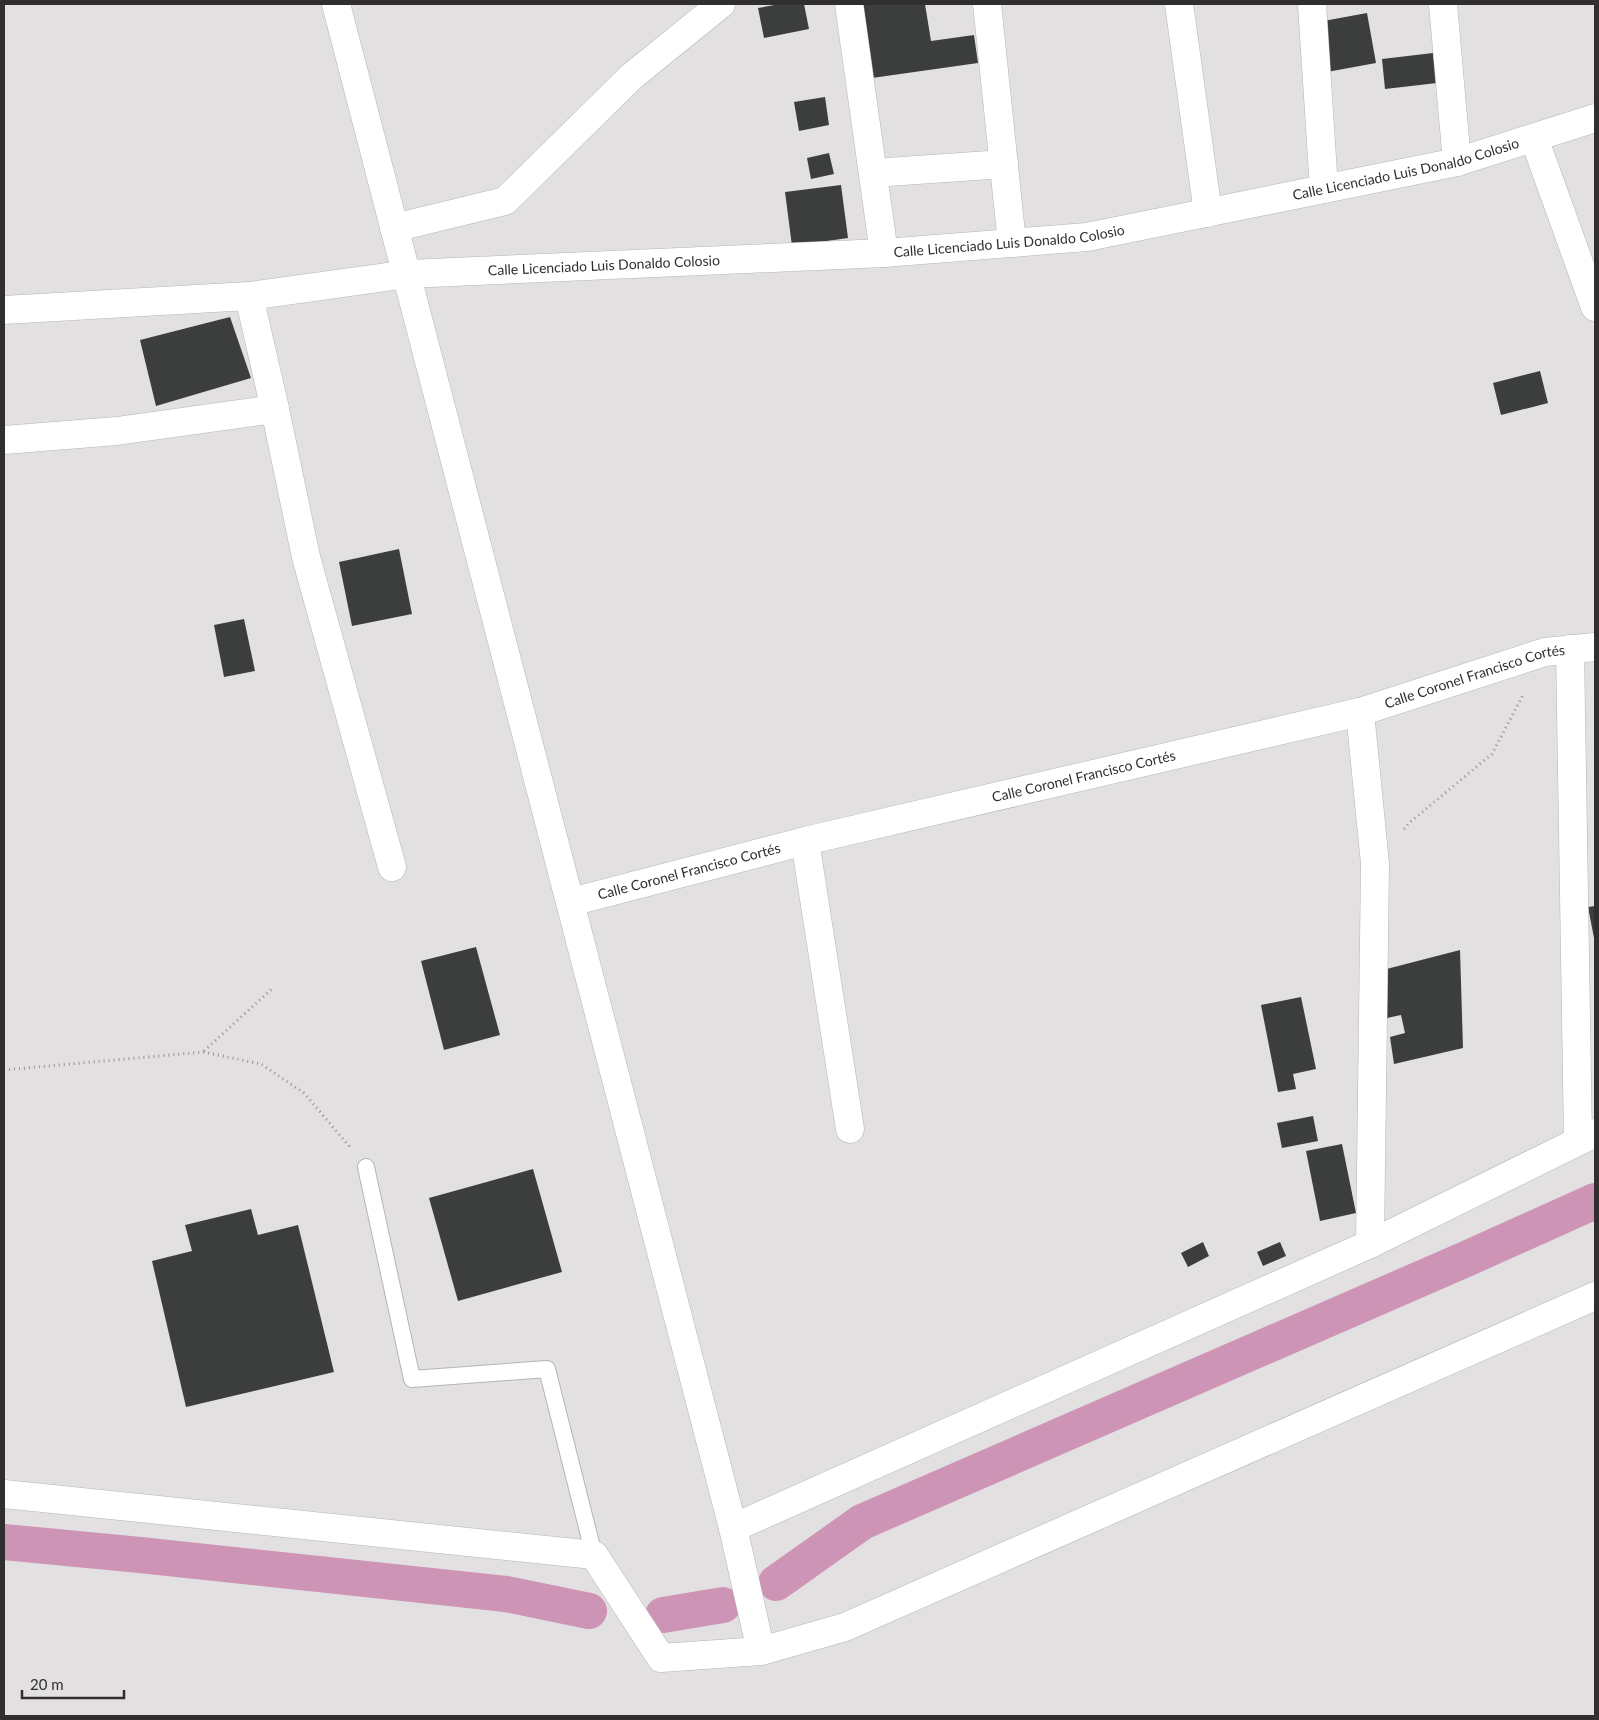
<svg xmlns="http://www.w3.org/2000/svg" width="1599" height="1720" font-family="Lato,sans-serif">
  <style>
    .lines { fill: none; stroke-linecap: round; stroke-linejoin: round }
    .canal { stroke: #ce94b6; stroke-width: 36 }
    .building { fill: #3b3e3d }
    .lane-casing { stroke: #b7b4b6; stroke-width: 18 }
    .street-casing { stroke: #b7b4b6; stroke-width: 29 }
    .secondary-casing { stroke: #b7b4b6; stroke-width: 29 }
    .path { stroke: #949193; stroke-width: 3; stroke-dasharray: 1 4; stroke-linecap: butt }
    .lane { stroke: #fff; stroke-width: 16 }
    .street { stroke: #fff; stroke-width: 28 }
    .secondary { stroke: #fff; stroke-width: 28 }
    .labels { text-anchor: middle; stroke-width: 5; stroke-linejoin: round; paint-order: stroke }
    .street-label { font-size: 14px; fill: #302e2f; stroke: #e3e0e2 }
  </style>
  <rect width="100%" height="100%" fill="#e3e0e2"/>
  <g class="lines">
    <path class="canal" d="M4 1542 140 1555 506 1594 589 1611
      M776 1583 862 1522 1466 1259 1595 1201
      M663 1615 723 1605"/>
  </g>
  <path class="building" d="M780 4H804L809 29 764 38 758 8Z
    M861 4H925L931 41 974 35 978 63 872 78Z
    M1367 13 1376 63 1327 72 1318 22Z
    M1433 53 1437 83 1385 89 1382 59Z
    M825 97 829 125 799 131 794 102Z
    M829 153 834 174 811 179 807 158Z
    M841 185 848 238 792 246 785 192Z
    M230 317 251 378 156 406 140 340Z
    M1540 371 1548 403 1501 415 1493 383Z
    M399 549 412 614 352 626 339 562Z
    M244 619 255 671 224 677 214 625Z
    M1595 906V938H1594L1588 907Z
    M476 947 500 1035 444 1050 421 961Z
    M1460 950 1463 1048 1394 1064 1390 1037 1405 1033 1401 1015 1378 1020 1375 972Z
    M1301 997 1316 1069 1293 1074 1296 1089 1278 1092 1261 1005Z
    M1313 1116 1318 1141 1282 1148 1277 1123Z
    M1342 1144 1356 1213 1320 1221 1306 1151Z
    M533 1169 562 1272 458 1301 429 1198Z
    M251 1209 258 1235 298 1225 334 1372 186 1407 152 1261 192 1251 185 1225Z
    M1203 1242 1209 1256 1188 1267 1181 1253Z
    M1280 1242 1286 1256 1263 1266 1257 1252Z"/>
  <g class="lines">
    <defs>
      <path id="lane" d="M366 1167 412 1379 547 1369 594 1555"/>
      <g id="street">
        <path d="M849 4 884 253"/>
        <path d="M987 4 1012 243"/>
        <path d="M1179 4 1208 213"/>
        <path d="M1312 4 1324 189"/>
        <path d="M1443 4 1457 162"/>
        <path d="M1534 138 1595 307"/>
        <path d="M873 173 1004 164"/>
        <path d="M394 228 505 201 631 77 721 4"/>
        <path d="M249 296 275 409"/>
        <path id="s1" d="M4 310 249 296 408 274 884 253 1087 237 1457 162 1595 118"/>
        <path d="M4 440 117 431 275 409 306 557 392 867"/>
        <path d="M1570 649 1578 1140"/>
        <path d="M1360 712 1375 864 1370 1244"/>
        <path d="M805 841 850 1129"/>
        <path id="s2" d="M571 902 805 841 1360 712 1545 652 1595 647"/>
        <path d="M733 1528 1370 1244 1595 1133"/>
      </g>
      <path id="secondary" d="M336 4 733 1528 761 1651
        M4 1494 594 1555 661 1658 761 1651 845 1627 1595 1296"/>
    </defs>
    <use href="#lane" class="lane-casing"/>
    <use href="#street" class="street-casing"/>
    <use href="#secondary" class="secondary-casing"/>
    <path class="path" d="M1404 829 1409 823 1492 754 1524 693
      M204 1051 274 987
      M4 1070 203 1052 261 1064 304 1093 350 1147"/>
    <use href="#lane" class="lane"/>
    <use href="#street" class="street"/>
    <use href="#secondary" class="secondary"/>
  </g>
  <g class="labels">
    <g class="street-label">
      <text dy="5" stroke="none"><textPath href="#s1" startOffset="1412">Calle Licenciado Luis Donaldo Colosio</textPath></text>
      <text dy="5" stroke="none"><textPath href="#s1" startOffset="1008">Calle Licenciado Luis Donaldo Colosio</textPath></text>
      <text dy="5" stroke="none"><textPath href="#s1" startOffset="602">Calle Licenciado Luis Donaldo Colosio</textPath></text>
      <text dy="5" stroke="none"><textPath href="#s2" startOffset="932">Calle Coronel Francisco Cortés</textPath></text>
      <text dy="5" stroke="none"><textPath href="#s2" startOffset="528">Calle Coronel Francisco Cortés</textPath></text>
      <text dy="5" stroke="none"><textPath href="#s2" startOffset="122">Calle Coronel Francisco Cortés</textPath></text>
    </g>
  </g>
  <rect width="1599" height="1720" fill="none" stroke="#302e2f" stroke-width="10"/>
  <path d="M22 1690v8h102v-8" fill="none" stroke="#302e2f" stroke-width="2.5"/>
  <text x="30" y="1690" font-size="15" fill="#302e2f" stroke="#e3e0e2" stroke-width="4" paint-order="stroke">20 m</text>
</svg>
